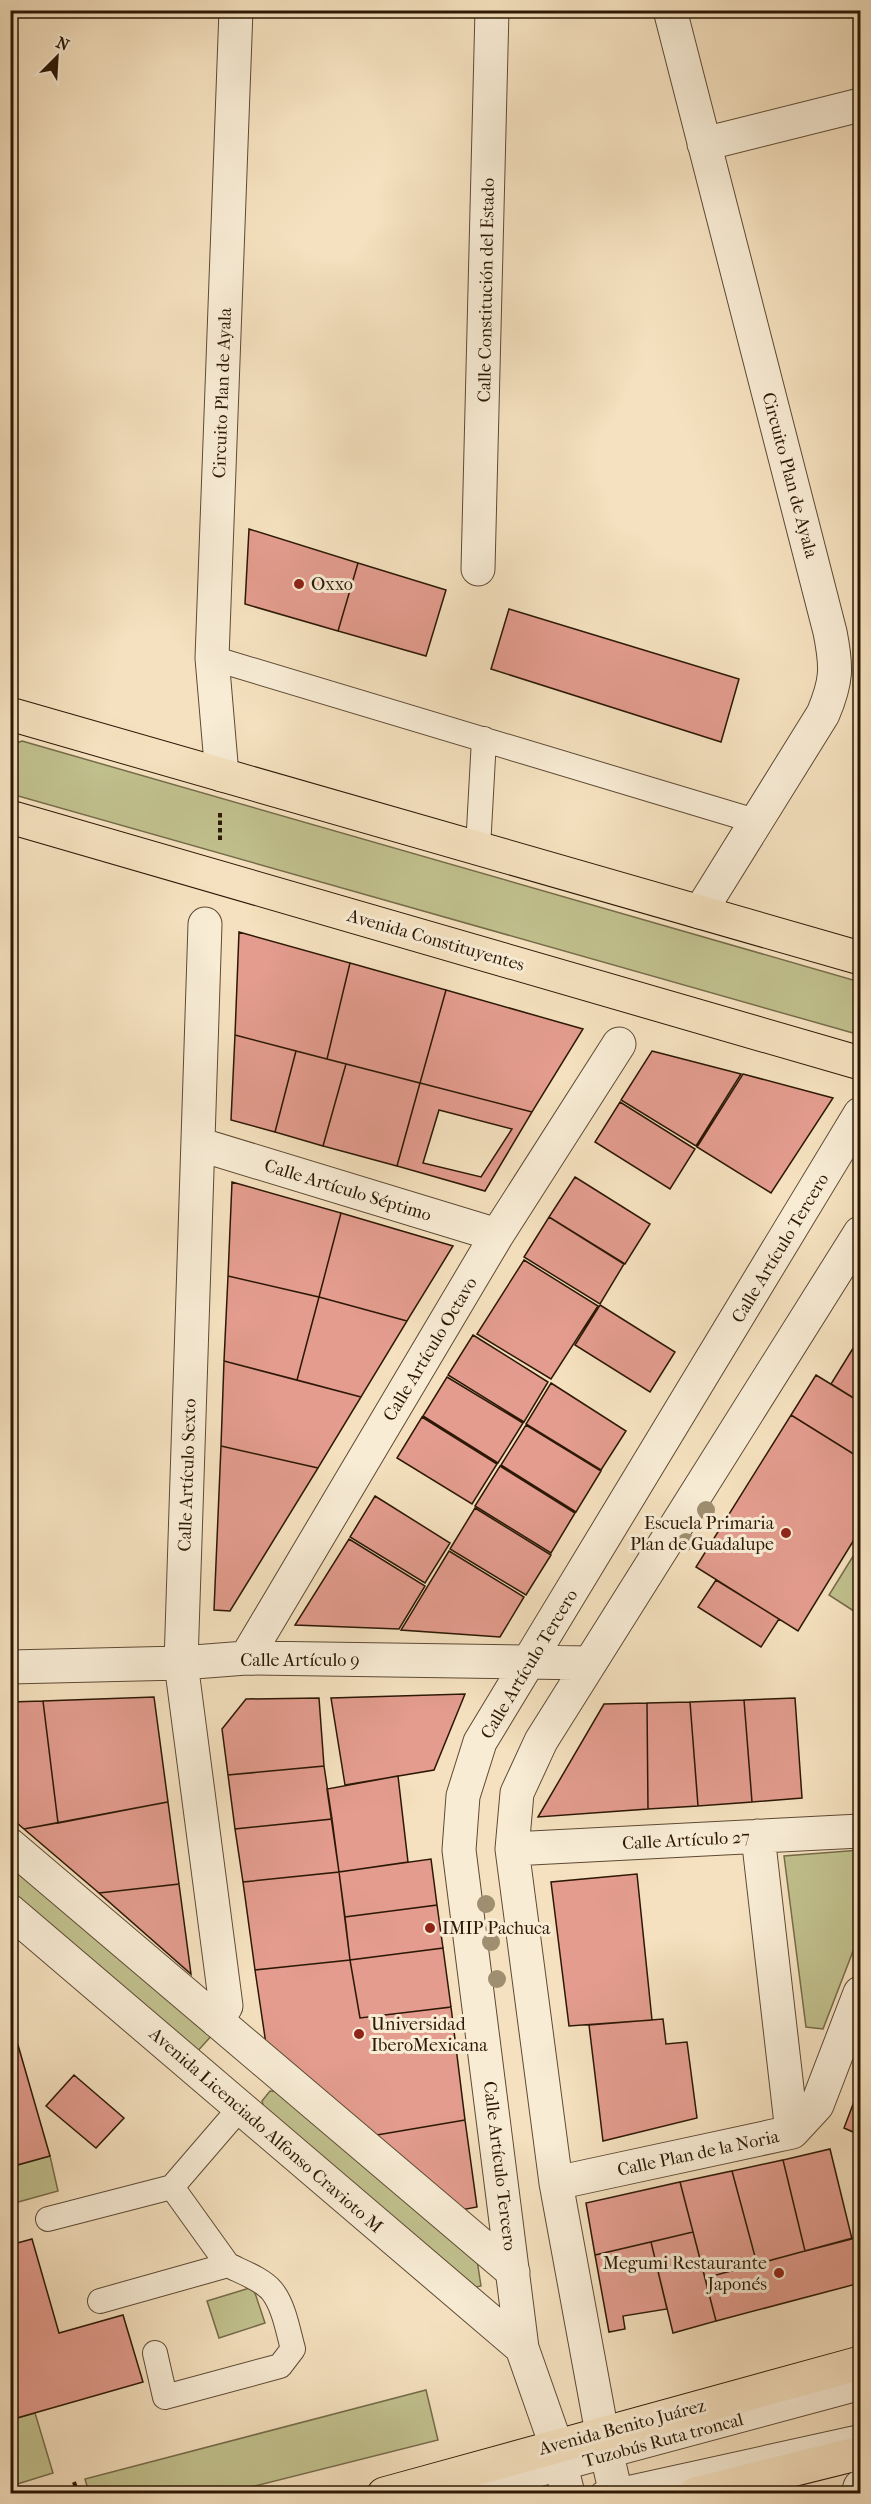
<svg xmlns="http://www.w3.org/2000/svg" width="871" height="2504" font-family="'IM FELL French Canon',serif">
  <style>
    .green { fill: #c1c18e; stroke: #766c4a; stroke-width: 1.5 }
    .building { fill: #e39c8e; stroke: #2c1805; stroke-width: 1.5; fill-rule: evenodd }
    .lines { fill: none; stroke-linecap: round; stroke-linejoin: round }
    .lane-casing { stroke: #5e4a34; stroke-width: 26 }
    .street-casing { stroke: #5e4a34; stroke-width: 35 }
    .primary-casing { stroke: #2c1805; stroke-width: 35 }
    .path { stroke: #2c1805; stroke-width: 4; stroke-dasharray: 4.5 3; stroke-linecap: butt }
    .lane { stroke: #f8ecd5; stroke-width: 24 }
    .street { stroke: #f8ecd5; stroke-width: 33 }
    .primary { stroke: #f5e1bf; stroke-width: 33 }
    .tree { fill: #9f8e6f }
    .poi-dot { fill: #8f2418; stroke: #f8ecd5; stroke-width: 2 }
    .labels { text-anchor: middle; stroke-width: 6; stroke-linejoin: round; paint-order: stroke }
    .street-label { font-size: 18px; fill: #2c1805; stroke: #f8ecd5 }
    .poi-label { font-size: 18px; fill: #2c1805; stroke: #f8ecd5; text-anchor: start }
  </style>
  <rect width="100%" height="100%" fill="#f5e1bf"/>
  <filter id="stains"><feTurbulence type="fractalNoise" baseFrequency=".00333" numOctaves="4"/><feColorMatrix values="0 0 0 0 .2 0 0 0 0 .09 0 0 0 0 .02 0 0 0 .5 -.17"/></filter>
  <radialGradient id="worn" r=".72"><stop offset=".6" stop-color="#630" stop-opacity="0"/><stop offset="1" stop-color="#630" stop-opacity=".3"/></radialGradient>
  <path class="green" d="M22 741 860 982V1035L11 794V745Z
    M860 1545V1615L829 1595Z
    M860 1850V1933L823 2029 806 2027 784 1856Z
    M10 1862 213 2034 195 2054 11 1896Z
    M270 2091 280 2092 477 2260 481 2286 476 2287 264 2109 262 2101Z
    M50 2156 58 2191 11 2204V2167Z
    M253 2287 265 2323 219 2338 207 2301Z
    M426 2390 438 2440 227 2493H89L85 2479Z
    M35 2413 53 2473 11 2486V2420Z"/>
  <path class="building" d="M249 529 358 563 338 631 245 604Z
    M358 563 446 590 426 656 338 631Z
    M509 609 739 679 721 742 491 669Z
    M239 932 350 963 327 1059 235 1035Z
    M350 963 446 990 420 1083 327 1059Z
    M446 990 583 1029 532 1112 420 1083Z
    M235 1035 296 1051 275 1132 231 1120Z
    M296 1051 346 1064 323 1146 275 1132Z
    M652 1051 741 1074 696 1146 621 1100Z
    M346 1064 420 1083 397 1166 323 1146Z
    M743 1074 833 1098 771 1193 697 1147Z
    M420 1083 532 1112 485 1191 397 1166ZM439 1110 512 1129 481 1177 423 1163Z
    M620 1102 695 1149 670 1189 595 1142Z
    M575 1177 650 1224 625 1264 549 1217Z
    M232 1182 341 1213 319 1297 228 1276Z
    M341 1213 453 1246 407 1321 319 1297Z
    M549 1217 624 1264 600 1304 524 1257Z
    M524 1260 598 1306 551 1379 477 1334Z
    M228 1276 319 1297 297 1380 224 1361Z
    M319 1297 407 1321 361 1397 297 1380Z
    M600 1305 675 1352 650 1392 575 1345Z
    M473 1335 548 1382 524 1422 448 1375Z
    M860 1337V1402L831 1384Z
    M224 1361 361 1397 318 1468 221 1446Z
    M816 1375 860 1402V1458L791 1415Z
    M447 1377 523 1423 498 1463 423 1416Z
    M551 1383 626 1431 601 1470 526 1424Z
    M791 1415 860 1458V1530L798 1631 696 1567Z
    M422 1417 497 1464 472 1504 397 1458Z
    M526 1425 601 1471 576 1512 501 1465Z
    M221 1446 318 1468 230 1611 214 1610Z
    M500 1466 575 1513 551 1553 475 1506Z
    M375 1496 450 1543 425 1583 350 1537Z
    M475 1508 551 1555 526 1595 450 1549Z
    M349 1539 425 1586 399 1629 295 1625Z
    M449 1551 524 1597 500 1637 401 1630Z
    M716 1580 779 1619 761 1647 698 1607Z
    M465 1694 434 1770 345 1785 331 1698Z
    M154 1697 168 1802 58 1823 43 1701Z
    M319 1698 324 1766 228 1775 222 1729 246 1699Z
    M795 1698 802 1798 752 1802 744 1700Z
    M744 1700 752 1802 698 1806 690 1702Z
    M43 1701 58 1823 24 1829 10 1817V1702Z
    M690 1702 698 1806 648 1809 647 1703Z
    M647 1703 648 1809 538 1817 604 1704Z
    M324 1766 332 1819 235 1829 228 1775Z
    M398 1776 408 1862 339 1872 327 1789Z
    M168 1802 179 1884 99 1893 24 1829Z
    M332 1819 339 1872 243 1882 235 1829Z
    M431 1859 437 1905 345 1917 339 1872Z
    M339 1872 350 1960 255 1970 243 1882Z
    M637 1874 652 2020 569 2026 551 1882Z
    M179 1884 191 1974 99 1893Z
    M437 1905 443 1948 350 1960 345 1917Z
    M443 1948 451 2007 360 2018 350 1960Z
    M350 1960 360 2018 451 2007 465 2120 371 2136 267 2051 255 1970Z
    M663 2019 666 2044 687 2042 697 2118 603 2141 589 2025Z
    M18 2045 50 2156 10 2167V2047Z
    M74 2075 124 2118 96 2148 46 2106Z
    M860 2086V2135L844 2128Z
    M465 2120 477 2207 461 2210 371 2136Z
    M830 2149 852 2239 805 2251 783 2160Z
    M783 2160 805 2251 757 2264 732 2171Z
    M732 2171 757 2264 705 2278 680 2182Z
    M680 2182 693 2232 595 2255 586 2203Z
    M693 2232 716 2321 673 2333 651 2242Z
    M860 2236V2283L716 2321 705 2278Z
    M32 2239 59 2333 123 2315 143 2382 10 2420V2245Z
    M651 2242 667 2309 623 2316 625 2329 609 2332 595 2255Z"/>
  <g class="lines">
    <defs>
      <path id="lane" d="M212 658 755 821
        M478 848 484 739
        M172 2187 240 2108
        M48 2219 172 2187 228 2265 100 2301
        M155 2353 165 2397 280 2366 293 2349C288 2331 284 2306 272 2291 262 2279 242 2272 228 2265
        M465 2494 860 2388
        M602 2494 860 2437"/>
      <path id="street" d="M670 10 830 632C837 667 837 681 823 714L700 912
        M704 144 860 105
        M478 569 492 10
        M222 775 212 658 236 10
        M205 924 181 1663 226 2006 217 2021
        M198 1144 497 1235
        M246 1658 497 1235 619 1044
        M10 1667 181 1663 246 1658 590 1663
        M758 1836 792 2132
        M10 1845 513 2272
        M512 1849 860 1831
        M10 1911 522 2348
        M556 2183 792 2132 817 2105 860 1993
        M568 2494 556 2445 522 2348 459 1850 463 1796 480 1742 860 1114
        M616 2494 602 2433 556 2183 512 1849 517 1793 541 1741 860 1233
        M858 2494 860 2487"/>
      <path id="primary" d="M10 714 860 958
        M10 817 860 1063
        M384 2494 860 2363
        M695 2494 860 2453"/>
    </defs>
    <use href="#lane" class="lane-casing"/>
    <use href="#street" class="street-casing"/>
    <use href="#primary" class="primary-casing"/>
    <path class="path" d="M220 840V811
      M74 2482 78 2494"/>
    <use href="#lane" class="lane"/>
    <use href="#street" class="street"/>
    <use href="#primary" class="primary"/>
  </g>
  <g class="tree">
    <circle cx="706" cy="1510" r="9"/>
    <circle cx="686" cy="1542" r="9"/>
    <circle cx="486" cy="1904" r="9"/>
    <circle cx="491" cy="1942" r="9"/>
    <circle cx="497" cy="1979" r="9"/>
  </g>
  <g class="poi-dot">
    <circle cx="299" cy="584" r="6"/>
    <circle cx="786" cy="1533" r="6"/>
    <circle cx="430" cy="1928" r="6"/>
    <circle cx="359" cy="2034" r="6"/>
    <circle cx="779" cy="2273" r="6"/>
  </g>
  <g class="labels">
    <g class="street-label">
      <text transform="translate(486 290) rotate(-89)" y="6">Calle Constitución del Estado</text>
      <text transform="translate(222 393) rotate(-88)" y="6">Circuito Plan de Ayala</text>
      <text transform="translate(790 475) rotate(75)" y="6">Circuito Plan de Ayala</text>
      <text transform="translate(436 940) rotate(16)" y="6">Avenida Constituyentes</text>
      <text transform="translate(348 1190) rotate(17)" y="6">Calle Artículo Séptimo</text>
      <text transform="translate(780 1248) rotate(-59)" y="6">Calle Artículo Tercero</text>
      <text transform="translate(430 1349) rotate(-59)" y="6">Calle Artículo Octavo</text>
      <text transform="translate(187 1475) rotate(-88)" y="6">Calle Artículo Sexto</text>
      <text x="300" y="1666">Calle Artículo 9</text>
      <text transform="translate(529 1664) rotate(-59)" y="6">Calle Artículo Tercero</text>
      <text transform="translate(686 1840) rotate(-3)" y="6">Calle Artículo 27</text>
      <text transform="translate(266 2130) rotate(41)" y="6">Avenida Licenciado Alfonso Cravioto M</text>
      <text transform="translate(698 2153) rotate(-12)" y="6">Calle Plan de la Noria</text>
      <text transform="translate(500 2166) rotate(83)" y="6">Calle Artículo Tercero</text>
      <text transform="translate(622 2427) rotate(-15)" y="6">Avenida Benito Juárez</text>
      <text transform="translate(663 2440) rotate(-15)" y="6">Tuzobús Ruta troncal</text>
    </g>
    <g class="poi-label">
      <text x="311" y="590">Oxxo</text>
      <text x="774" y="1529" text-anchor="end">Escuela Primaria<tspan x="774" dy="21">Plan de Guadalupe</tspan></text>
      <text x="442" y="1934">IMIP Pachuca</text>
      <text x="371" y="2030">Universidad<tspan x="371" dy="21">IberoMexicana</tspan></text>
      <text x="767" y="2269" text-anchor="end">Megumi Restaurante<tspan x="767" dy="21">Japonés</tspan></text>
    </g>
  </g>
  <rect width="871" height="2504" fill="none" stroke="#f5e1bf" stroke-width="36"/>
  <rect x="12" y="12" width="847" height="2480" fill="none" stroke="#2c1805" stroke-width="3"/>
  <rect x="18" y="18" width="835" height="2468" fill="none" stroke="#2c1805" stroke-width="1.5"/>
  <g transform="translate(57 57) rotate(24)" stroke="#f8ecd5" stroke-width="4.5" paint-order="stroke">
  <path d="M0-4.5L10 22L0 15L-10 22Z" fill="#2c1805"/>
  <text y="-9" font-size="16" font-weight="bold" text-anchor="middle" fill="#2c1805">N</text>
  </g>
  <rect width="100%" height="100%" filter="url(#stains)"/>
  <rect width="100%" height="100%" fill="url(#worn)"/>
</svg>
